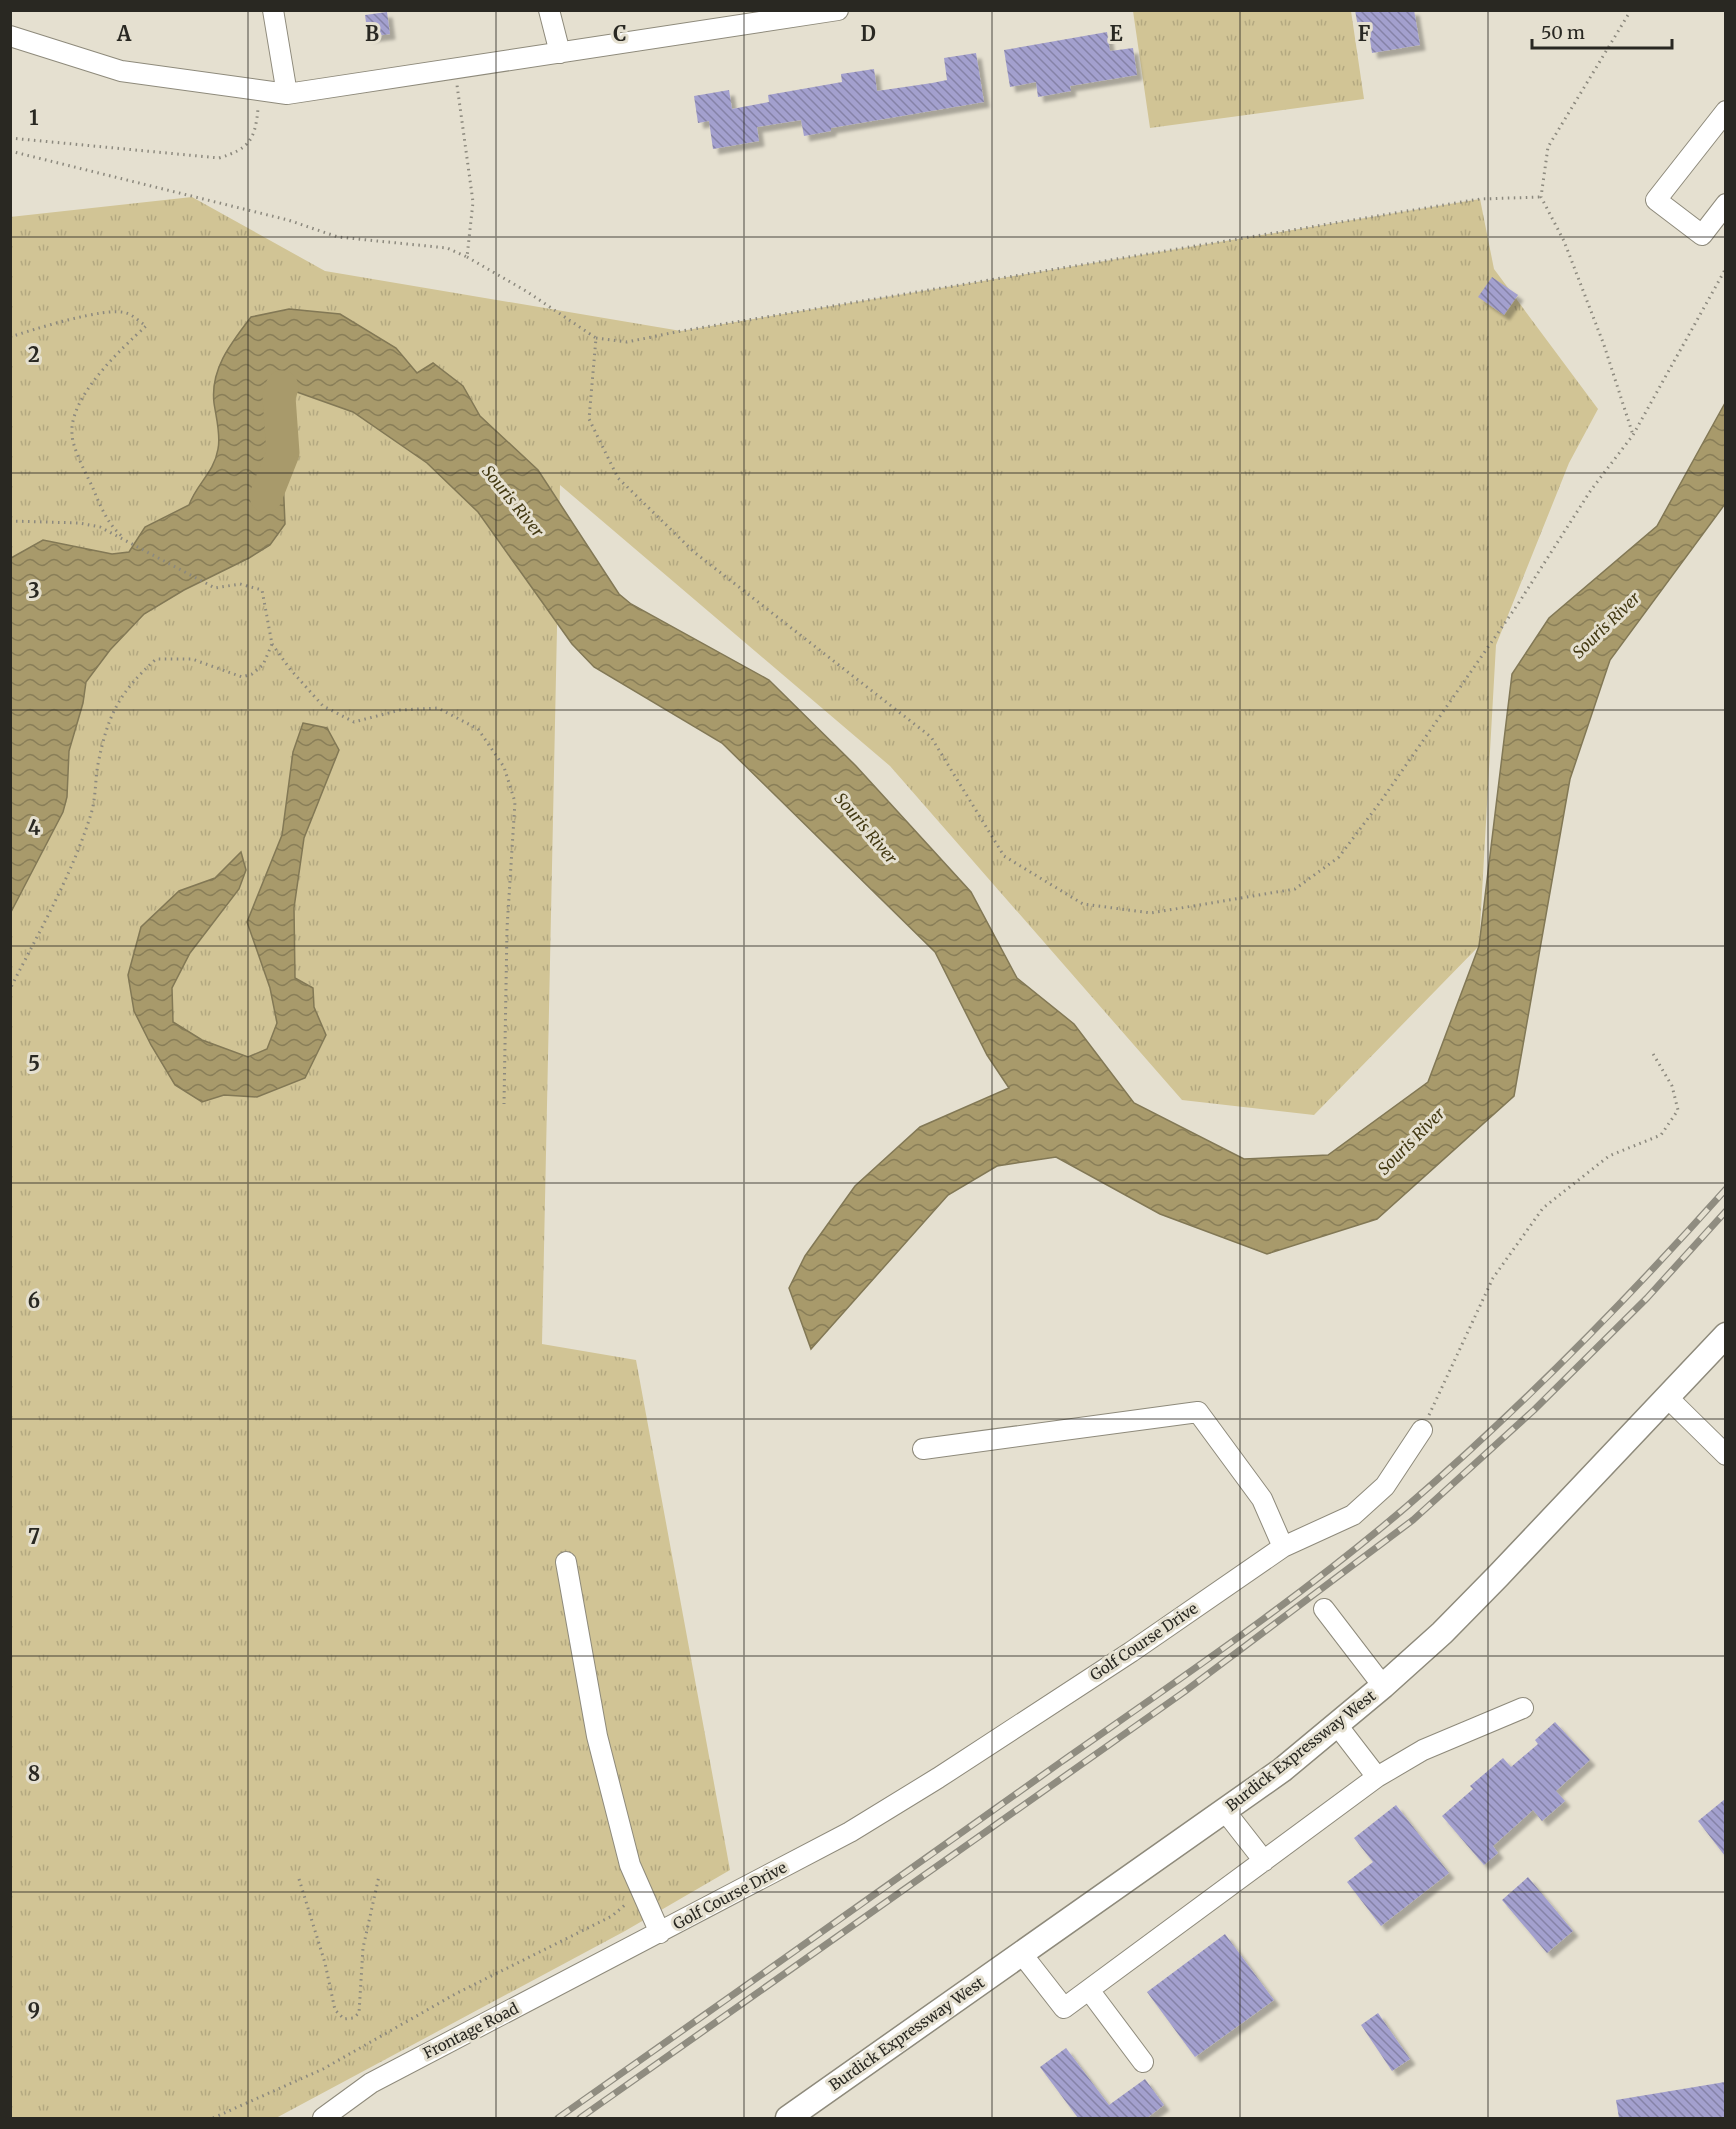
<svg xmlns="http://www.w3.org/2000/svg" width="1736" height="2129" font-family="Merriweather,serif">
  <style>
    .grass { fill: url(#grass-tufts) }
    .water { fill: url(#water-waves); stroke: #827855; stroke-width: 1.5 }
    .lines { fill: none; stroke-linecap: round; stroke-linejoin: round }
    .river { stroke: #a89a6b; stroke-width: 33 }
    .building { fill: url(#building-back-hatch); filter: url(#shadow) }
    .minor-casing { stroke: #8e8a7b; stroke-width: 22 }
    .major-casing { stroke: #8e8a7b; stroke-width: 27 }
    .path { stroke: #8c897e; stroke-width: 3; stroke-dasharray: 1.5 4.5; stroke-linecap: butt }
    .minor { stroke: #fff; stroke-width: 20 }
    .major { stroke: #fff; stroke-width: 24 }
    .rail-casing { stroke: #8f8c80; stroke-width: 7 }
    .rail { stroke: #e5e0d0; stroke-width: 4.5; stroke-dasharray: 14; stroke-linecap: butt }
    .grid { fill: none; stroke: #292822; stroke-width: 1.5; stroke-opacity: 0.55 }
    .labels { text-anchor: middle; stroke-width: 6; stroke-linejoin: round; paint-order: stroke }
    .street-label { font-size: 15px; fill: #292822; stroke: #e5e0d0 }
    .water-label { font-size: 16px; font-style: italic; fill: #423811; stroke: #e5e0d0 }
    .grid-label { font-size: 20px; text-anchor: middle; font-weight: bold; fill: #292822; stroke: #e5e0d0; stroke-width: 6; stroke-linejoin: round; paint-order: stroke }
  </style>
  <defs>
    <pattern id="grass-tufts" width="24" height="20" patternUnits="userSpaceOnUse" patternTransform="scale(1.5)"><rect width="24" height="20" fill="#d1c495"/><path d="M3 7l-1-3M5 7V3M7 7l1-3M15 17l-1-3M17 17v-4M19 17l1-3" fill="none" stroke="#b3a880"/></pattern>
    <pattern id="water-waves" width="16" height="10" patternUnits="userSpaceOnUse" patternTransform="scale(1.5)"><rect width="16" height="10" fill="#a89a6b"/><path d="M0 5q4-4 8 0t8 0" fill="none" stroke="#897e58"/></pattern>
    <pattern id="building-back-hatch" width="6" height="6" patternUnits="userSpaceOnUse" patternTransform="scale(1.5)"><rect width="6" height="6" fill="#a3a0ce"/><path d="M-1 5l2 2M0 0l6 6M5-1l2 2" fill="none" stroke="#8582a7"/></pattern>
    <filter id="shadow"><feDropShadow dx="5.5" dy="5.5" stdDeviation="1.5" flood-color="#0004"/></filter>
  </defs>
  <rect width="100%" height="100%" fill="#e5e0d0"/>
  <path class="grass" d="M1133 11H1351L1364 99 1150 128Z
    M192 197 325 271 681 331 1480 199 1494 269 1598 409 1569 463 1496 645 1479 946 1314 1115 1182 1100 890 766 560 485 542 1344 636 1360 730 1870 625 1931 276 2118H11L10 217Z"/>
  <path class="water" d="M289 309 340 314 396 348 417 373 433 363 463 386 480 416 538 470 619 594 631 604 769 680 856 766 971 892 1017 978 1074 1024 1134 1103 1244 1159 1328 1155 1428 1082 1479 946 1512 674 1549 618 1657 526 1725 403V504L1610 660 1570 779 1514 1096 1377 1219 1267 1254 1160 1214 1056 1157 997 1166 948 1195 811 1349 789 1288 805 1256 855 1186 920 1127 1009 1088 987 1055 935 952 722 743 594 667 572 644 478 512 427 463 353 412 294 391 281 431 285 524 270 545 249 558 184 590 144 614 110 650 86 682 83 703 69 751 67 797 63 812 11 912V558L43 540 112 554 129 552 145 527 189 505C197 483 214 473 218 449 221 435 216 417 214 403 210 369 231 343 251 317Z
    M303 723 327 728 339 750 304 838 294 908 295 978 313 988 314 1007 326 1035 305 1078 257 1097 224 1095 202 1102 175 1085 151 1045 134 1011 128 975 141 927 179 891 215 878 241 852 246 870 239 889 190 953 172 988 173 1022 202 1040 248 1057 267 1049 277 1023 270 988 247 922 282 835 293 752Z"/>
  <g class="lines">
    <path class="river" d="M266 496 283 453 279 397 282 387"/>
  </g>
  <path class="building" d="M1355 10H1414L1420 45 1372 53 1368 25 1358 27Z
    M387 12 390 34 368 37 365 15Z
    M1107 32 1110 51 1133 48 1137 75 1070 86 1071 91 1038 97 1036 82 1010 87 1004 50Z
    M976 53 984 102 831 128V131L804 136 801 120 757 127 759 141 713 149 709 121 698 123 694 96 729 90 732 109 769 102 768 95 842 82 841 74 874 69 877 91 932 83 947 80 944 58Z
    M1492 277 1518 295 1504 315 1478 297Z
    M1555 1722 1590 1760 1556 1791 1565 1801 1542 1821 1533 1810 1493 1846 1498 1853 1484 1865 1442 1816 1473 1789 1470 1786 1503 1758 1511 1767 1538 1744 1535 1740Z
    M1725 1799V1856L1698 1821Z
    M1396 1805 1449 1873 1381 1926 1347 1882 1373 1862 1354 1838Z
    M1528 1877 1573 1931 1547 1953 1502 1900Z
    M1225 1934 1274 2000 1195 2057 1147 1992Z
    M1378 2013 1410 2059 1392 2071 1361 2025Z
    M1066 2048 1109 2105 1145 2079 1164 2105 1147 2118H1078L1040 2067Z
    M1725 2082V2117L1619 2118 1616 2100Z"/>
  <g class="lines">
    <defs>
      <path id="minor" d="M273 10 287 94
        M549 10 560 53
        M10 36 121 71 287 94 838 10
        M1726 111 1656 200 1702 235 1726 204
        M1667 1397 1726 1455
        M923 1449 1198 1412 1262 1499 1283 1547
        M566 1562 597 1736 630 1865 660 1933
        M1324 1609 1383 1686
        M1377 1777 1423 1750 1523 1708
        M1225 1811 1264 1861
        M1021 1953 1064 2008 1377 1777 1337 1725
        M1089 1990 1143 2062
        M323 2118 371 2083 850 1832 938 1778 1131 1652 1283 1547 1353 1515 1385 1486 1422 1430"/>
      <path id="major" d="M788 2118 1282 1770 1383 1686 1442 1633 1498 1576 1726 1335"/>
    </defs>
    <use href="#minor" class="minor-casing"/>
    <use href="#major" class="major-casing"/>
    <path class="path" d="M1631 10 1548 147 1541 197 1564 241 1604 345 1633 435
      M10 138 219 158C249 149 255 140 258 109
      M10 151 288 220 338 237 447 248 467 257 473 202 457 85
      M467 257 526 291 596 338 589 419 618 478 694 552 931 737 1004 856 1083 904 1151 913 1295 889 1339 857 1381 801 1518 604 1591 490 1633 435 1726 268
      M10 337C32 330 106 306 126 313 133 315 140 322 146 326 121 349 69 397 72 434 72 447 86 474 92 486 100 505 107 524 123 537
      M596 338 627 342 681 331 1480 199 1541 197
      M10 521 79 523 100 527 215 588 240 584 262 590 272 644 263 665 252 674 242 677 192 659H156C119 693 108 714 98 764 95 780 96 798 91 814 72 875 39 932 10 989
      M272 644 290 669 323 706 354 722 400 710 438 708 478 729 504 767 515 802 507 928 504 1104
      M1429 1415 1493 1278 1543 1208 1609 1156 1661 1135 1678 1110 1672 1086 1652 1052
      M299 1879 325 1963 335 2010 344 2019 353 2018 359 2013 363 1948 379 1876
      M213 2118 323 2069 457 1993 612 1916 626 1904"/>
    <use href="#minor" class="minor"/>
    <use href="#major" class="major"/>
    <defs>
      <path id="rail" d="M558 2118C726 2000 894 1881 1061 1762 1178 1680 1297 1600 1406 1507 1521 1408 1625 1302 1726 1189
        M580 2118 1184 1692 1413 1520 1534 1410 1647 1298 1726 1211"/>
    </defs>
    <use href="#rail" class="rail-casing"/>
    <use href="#rail" class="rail"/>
  </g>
  <path class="grid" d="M248 10V2118M496 10V2118M744 10V2118M992 10V2118M1240 10V2118M1488 10V2118M10 237H1726M10 473H1726M10 710H1726M10 946H1726M10 1183H1726M10 1419H1726M10 1656H1726M10 1892H1726"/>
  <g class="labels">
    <g class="street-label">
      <text transform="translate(1144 1642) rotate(-34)" y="5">Golf Course Drive</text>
      <text transform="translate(1301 1751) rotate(-38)" y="5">Burdick Expressway West</text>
      <text transform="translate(730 1896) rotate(-28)" y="5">Golf Course Drive</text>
      <text transform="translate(471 2031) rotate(-27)" y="5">Frontage Road</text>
      <text transform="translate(907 2034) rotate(-35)" y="5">Burdick Expressway West</text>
    </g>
    <g class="water-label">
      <text transform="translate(513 501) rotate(51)" y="6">Souris River</text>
      <text transform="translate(1606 625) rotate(-44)" y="6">Souris River</text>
      <text transform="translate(866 828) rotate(50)" y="6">Souris River</text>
      <text transform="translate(1411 1141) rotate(-45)" y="6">Souris River</text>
    </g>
  </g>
  <g class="grid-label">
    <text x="124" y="41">A</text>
    <text x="372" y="41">B</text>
    <text x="620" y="41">C</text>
    <text x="868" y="41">D</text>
    <text x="1116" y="41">E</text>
    <text x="1364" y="41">F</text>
    <text x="34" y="125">1</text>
    <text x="34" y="362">2</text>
    <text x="34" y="598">3</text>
    <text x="34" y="835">4</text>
    <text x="34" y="1071">5</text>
    <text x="34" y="1308">6</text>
    <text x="34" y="1544">7</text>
    <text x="34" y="1781">8</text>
    <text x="34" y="2018">9</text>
  </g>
  <rect width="1736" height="2129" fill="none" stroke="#292822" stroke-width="24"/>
  <path d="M1532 39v9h140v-9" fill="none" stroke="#292822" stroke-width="3"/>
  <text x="1541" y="39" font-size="18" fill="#292822" stroke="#e5e0d0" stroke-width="4.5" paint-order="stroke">50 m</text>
</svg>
